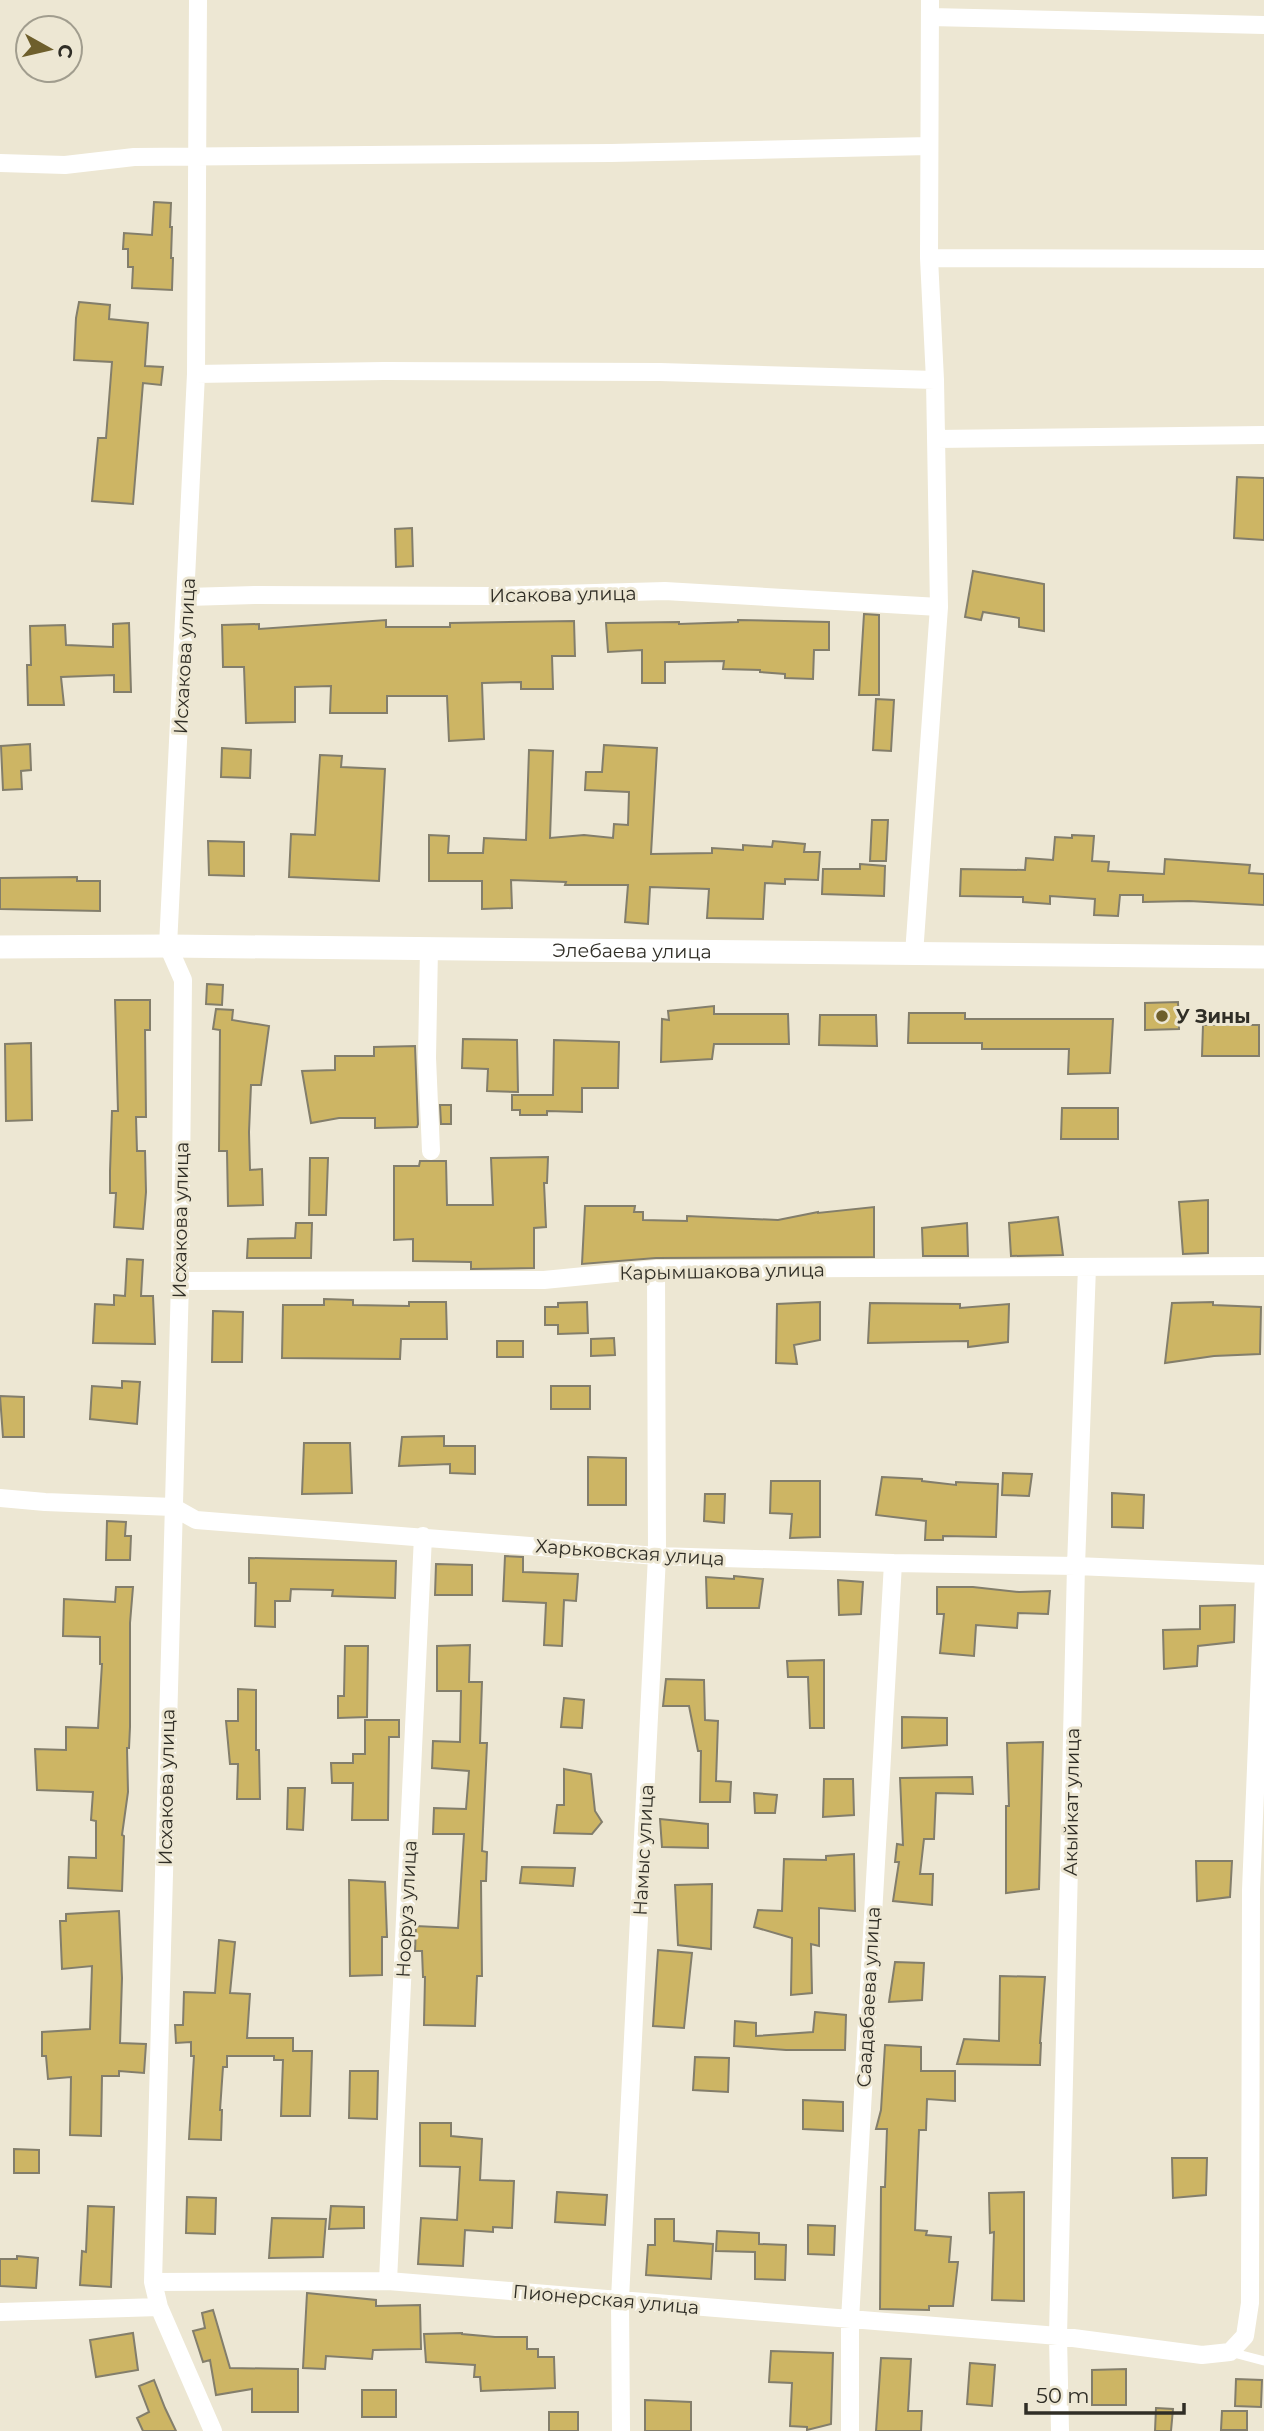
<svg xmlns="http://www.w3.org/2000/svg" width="1264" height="2431" font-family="Montserrat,sans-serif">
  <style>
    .building { fill: #cdb564; stroke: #837e6b; stroke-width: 2 }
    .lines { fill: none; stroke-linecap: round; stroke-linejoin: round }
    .service { stroke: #fff; stroke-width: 9 }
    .minor { stroke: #fff; stroke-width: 18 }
    .tertiary { stroke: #fff; stroke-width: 23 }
    .poi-dot { fill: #6e5f2c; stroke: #ede7d3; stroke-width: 2.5 }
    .labels { text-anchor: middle; stroke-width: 6; stroke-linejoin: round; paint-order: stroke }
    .street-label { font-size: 19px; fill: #302e26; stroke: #ede7d3 }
    .poi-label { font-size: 19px; font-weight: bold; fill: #302e26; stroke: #ede7d3; text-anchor: start }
  </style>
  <rect width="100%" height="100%" fill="#ede7d3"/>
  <path class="building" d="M154 202 171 203 170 227H172L171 258H173L172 290 132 288 133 267H128V249H123L124 233 152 235Z
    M79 302 110 305 109 319 148 323 145 366 163 367 161 385 143 383 133 504 92 501 98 438H106L112 362 74 360 76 318Z
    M1237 477 1264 478V540L1234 538Z
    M412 528 413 566 396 567 395 529Z
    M973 571 1044 584V631L1019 627V618L983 612 981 620 965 617Z
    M864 614 879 615V695H859Z
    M386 620V627H450V623L574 621 575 656H552L553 689H521V682L482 683 484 739 449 741 447 696H387V713H330L331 686 295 687V722L246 723 244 667H223L222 625 259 624V629Z
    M738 620 829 622V650H814L813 679 785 678V674L760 672V670L723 669 724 661 665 662V683H642V650L608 652 606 623 679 622V624L738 622Z
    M129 623 131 692H114V675L61 677 64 705H28L27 665H31L30 626 65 625 66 645 113 647V624Z
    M876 699 894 700 891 751 873 750Z
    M30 744 31 770 21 771 22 789 3 790 1 746Z
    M604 745 657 748 651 854 712 853V848L743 850V845L772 847 773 841 805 844 804 852H820L818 880 785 879V884L765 883 763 919 707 918 709 889 650 887 648 924 625 922 628 885H565L566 882 511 880 512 908 482 909V881H429V835L449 836 448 853H483L484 838 526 840 529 750 553 751 550 838 584 835 613 838 614 824 628 825 629 792 585 790 586 772H602Z
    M222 748 251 750 250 778 221 777Z
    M320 755 342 756 341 767 385 769 379 881 289 877 291 834 315 835Z
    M872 820H888L886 861H870Z
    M1072 835 1094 836 1092 861 1109 862 1108 871 1164 874 1165 859 1250 865 1249 873 1264 874V905L1189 901 1143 902V895H1120L1118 916 1094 915 1095 899 1050 896V904L1023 902V897L960 896 961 869 1025 870 1026 858 1053 860 1055 837 1072 838Z
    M208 841 244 842V876L209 875Z
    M860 864 885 866 884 896 822 894 823 869H860Z
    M77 877V881H100V911L0 909V878Z
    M207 984 223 985 222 1005 206 1004Z
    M115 1000H150V1030H145L146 1117H136L137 1151H145L146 1192 143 1229 114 1227 116 1193H110V1171L112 1111H118Z
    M1178 1002 1179 1029 1145 1030V1003Z
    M714 1006V1014H788L789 1044H714L712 1059 661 1062 662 1019 669 1020 668 1011Z
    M216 1009 233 1010 232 1020 269 1026 261 1085H251L249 1132 250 1170 262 1169 263 1205 228 1206 227 1151H219L220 1030 213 1029Z
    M909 1013H965V1019H1113L1110 1073 1068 1074 1069 1049H982V1043H908Z
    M820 1015H876L877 1046 819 1045Z
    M1203 1025H1259V1056H1202Z
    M463 1039 517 1040 518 1092 487 1091 488 1069 462 1068Z
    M554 1040 619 1042 618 1088H582V1112L547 1111V1115H520V1110H512V1095H553Z
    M31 1043 32 1120 6 1121 5 1044Z
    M415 1046 418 1124 417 1127 375 1128V1118H339L311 1123 302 1071 335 1070V1056H374V1047Z
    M440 1105H451V1124H441Z
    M1062 1108H1118V1139H1061Z
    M548 1157 547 1183H544L546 1227 534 1228V1268L471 1269V1262L413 1261V1239L394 1240V1166H419L420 1161H446L447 1205H493L491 1158Z
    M310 1158H328L326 1215H309Z
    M1208 1200V1253L1183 1254 1179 1202Z
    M585 1206H635L634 1212H643V1220L687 1221V1216L778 1220 818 1212V1213L874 1207V1257L656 1258 582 1264Z
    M1058 1217 1063 1255 1011 1256 1009 1223Z
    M296 1223H312L311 1258H247L248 1239 295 1238Z
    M967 1223 968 1256H923L922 1228Z
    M127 1259 143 1260 141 1296H153L155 1344 93 1343 95 1304 114 1305V1295L125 1296Z
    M324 1299 353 1300V1305L409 1306V1302H446L447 1339H401L400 1359 282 1358 283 1305H324Z
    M587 1302 588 1333 558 1334V1325H545V1307H558V1303Z
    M820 1302V1340L794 1345 797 1364 776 1363 777 1304Z
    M1213 1302V1305L1261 1307 1260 1354 1214 1356 1165 1363 1172 1303Z
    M870 1303 960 1304V1308L1009 1304 1008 1342 968 1347V1341L868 1343Z
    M213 1311 243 1312 242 1362H212Z
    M614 1338 615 1355 591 1356V1339Z
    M497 1341H523V1357H497Z
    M122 1381 140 1382 137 1424 90 1419 92 1386 122 1388Z
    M551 1386H590V1409H551Z
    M0 1396 24 1397V1437H3Z
    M444 1436V1446H475V1474L450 1473V1464L399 1466 402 1437Z
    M304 1443H350L352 1493 302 1494Z
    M588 1457 626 1458V1505H588Z
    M1003 1473 1032 1474 1029 1496 1002 1495Z
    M882 1477 922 1479V1481L956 1485V1482L998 1484 996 1537 943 1536V1540H925L926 1521 876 1515Z
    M771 1481H820V1537L790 1538 792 1514 770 1513Z
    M1112 1493 1144 1495 1143 1528 1112 1527Z
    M705 1494H725L724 1523 704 1521Z
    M107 1521 126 1522 125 1536H131L130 1560H106Z
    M505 1556 523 1557V1572L578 1574 576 1601 564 1600 562 1646 544 1645 546 1603 503 1601Z
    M249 1558 396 1561 395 1598 332 1596 333 1590 291 1589 290 1601H275V1627L255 1626 256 1583H249Z
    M436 1564 472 1565V1595H435Z
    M734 1576 763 1579 759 1608H707L706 1577 734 1579Z
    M838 1580 863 1582 861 1614 839 1615Z
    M116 1587H133L130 1623V1727L129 1748H127L128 1792 122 1835 124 1836 122 1891 68 1888 69 1857 96 1858V1821L91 1820 93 1792 37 1790 35 1749 66 1750V1727L98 1728 102 1664H100V1637L63 1636 64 1599 115 1602Z
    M937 1587H973L1019 1592 1050 1591 1048 1614 1018 1613 1017 1628 976 1625 974 1656 940 1653 944 1614H937Z
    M1235 1605 1234 1642 1198 1646 1197 1666 1164 1669 1163 1630 1200 1629V1606Z
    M470 1645 469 1682H482L480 1743H487L482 1851 487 1852 486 1881H481L482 1976H477L475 2026 424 2025 425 1977H423L422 1951H415L416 1926 458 1928 464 1834H433L434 1808 466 1809 469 1771 432 1768 433 1741 460 1742 461 1691H437V1646Z
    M345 1646H368L367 1717 338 1718V1696H344Z
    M824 1660V1728H810L808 1677H788L787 1661Z
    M666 1679 704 1680 705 1720 718 1721 716 1781 731 1782 730 1802H700L701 1751H698L689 1706H663Z
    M238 1689 256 1690V1750H259L260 1799H237L238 1764H230L226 1721H238Z
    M564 1698 584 1700 582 1728 561 1727Z
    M902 1717 947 1718V1745L902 1748Z
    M365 1720H399V1737H389L388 1820H352L353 1783H332L331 1763H353V1754H365Z
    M1043 1742 1039 1889 1006 1893V1806H1009L1007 1743Z
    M564 1769 591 1774 595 1811 602 1822 592 1834 554 1833 557 1805H564Z
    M972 1777 973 1794 936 1793 934 1839H924L920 1874H933L932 1905 893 1901 899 1862H895L897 1844 903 1845 900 1778Z
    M824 1779H853L854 1815 823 1817Z
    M288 1788H305L303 1830 287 1829Z
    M754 1793 777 1795 775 1813H755Z
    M660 1819 708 1824V1848L662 1847Z
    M854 1854 855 1911 819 1908V1946L811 1944 812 1993 791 1995 792 1938 754 1927 758 1910 782 1911 784 1859 826 1860V1856Z
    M1196 1861H1232L1230 1897 1197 1901Z
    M522 1867 575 1868 573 1886 520 1883Z
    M349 1880 385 1882 387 1937H382V1975L350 1976Z
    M712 1884 711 1949 678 1945 675 1885Z
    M119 1911 122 1978 120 2043 146 2044 144 2073 119 2071V2076H102L101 2136 70 2135 71 2077 48 2079 46 2056H42V2032L90 2029 92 1966 62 1969 60 1921H66V1914Z
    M219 1940 235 1942 230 1993 250 1994 247 2038H293V2051H312L310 2116H281L283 2060H274V2056H227V2067H223L220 2110H222L221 2140 189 2139 194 2056H191V2042L176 2043 175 2025H183L184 1992 215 1993Z
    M658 1950 692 1953 684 2028 653 2026Z
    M895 1962 924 1963 922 2000 889 2002Z
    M1000 1976 1045 1977 1040 2043H1041L1040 2065 957 2064 964 2039 999 2041Z
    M815 2012 846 2015 845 2050H786L734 2046 735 2021 756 2023V2036L813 2032Z
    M885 2045 921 2047V2071H955V2101L927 2099 926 2130H919L915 2230 927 2231 926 2235 951 2237 949 2262H958L953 2306H929V2310L880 2309 881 2187H885L887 2129H876L881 2110Z
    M695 2057 729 2058 728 2092 693 2090Z
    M350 2071H378L377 2119 349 2118Z
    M803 2100 843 2102V2131L803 2129Z
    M420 2123H451V2136L482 2139 480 2180 514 2181 512 2228 493 2227V2232L465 2230 463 2266 418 2264 421 2218 457 2220 460 2167 420 2166Z
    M14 2149 39 2150V2173H14Z
    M1172 2158H1207L1206 2195 1173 2198Z
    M557 2192 607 2195 605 2225 555 2222Z
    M1024 2192V2301L992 2300 994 2232 990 2233 989 2193Z
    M187 2197 216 2198 215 2234 186 2233Z
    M88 2206 114 2207 111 2287 80 2285 82 2251 86 2252Z
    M331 2206 364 2207V2228L329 2229Z
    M272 2218 326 2219 323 2257 269 2258Z
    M655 2219H674V2241L713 2244 711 2279 646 2275 648 2245H655Z
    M808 2225 835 2226 834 2255 808 2254Z
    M717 2231 759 2233V2244L786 2245 785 2280 755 2279V2252L716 2251Z
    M17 2256 38 2258 36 2288 0 2286V2259H17Z
    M307 2293 376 2300V2306L420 2305 421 2349 373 2350 372 2359 326 2356 325 2369 303 2368Z
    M213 2310 230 2368 298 2369V2412H252V2389L216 2395 210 2360 203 2362 193 2331 205 2328 202 2313Z
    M133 2333 138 2370 96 2377 90 2340Z
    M462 2333V2334L495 2337H527V2349H538V2357H554L555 2388 481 2391 480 2377H474L475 2365 426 2362 424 2334Z
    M771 2351 833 2353 831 2424 807 2430V2427L790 2426 792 2383 769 2382Z
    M881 2358 911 2359 908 2411H922L921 2431H876Z
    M970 2363 995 2365 992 2406 967 2404Z
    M1126 2369V2405H1092V2370Z
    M1236 2379 1262 2380 1261 2407 1235 2406Z
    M154 2380 165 2408 176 2431H143L137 2418 149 2412 139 2386Z
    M362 2390H396V2417H362Z
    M645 2400 691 2402V2431H645Z
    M1156 2408 1173 2409 1171 2431H1155Z
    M1222 2411H1247V2430H1221Z
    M549 2412H578V2431H549Z"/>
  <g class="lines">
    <path class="service" d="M1230 2352 1264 2361"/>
    <path class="minor" d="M198 0 196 374 168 946 183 980 180 1281 153 2282 159 2307 213 2431
      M930 17 1264 25
      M0 163 65 165 134 157 611 153 929 146
      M929 258 1264 259
      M196 374 384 371 660 372 935 380
      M936 439 1264 435
      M187 597 255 595 493 596 665 591 939 607
      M429 948 427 1058 431 1151
      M914 954 939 607 935 380 929 258 930 0
      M180 1281 544 1280 656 1269 1264 1266
      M0 1498 45 1502 173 1507 196 1520 657 1556 893 1563 1076 1566 1264 1574
      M388 2281 423 1536
      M153 2282 388 2281 1058 2336 1202 2355 1230 2352 1245 2336 1250 2303 1251 1890 1264 1574
      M0 2312 159 2307
      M621 2431 620 2299 657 1556 656 1269
      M850 2431V2320L893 1563
      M1060 2431 1058 2336 1076 1566 1087 1267"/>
    <path class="tertiary" id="s1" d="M0 947 168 946 1264 957"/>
  </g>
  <circle class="poi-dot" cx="1162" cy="1016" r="7"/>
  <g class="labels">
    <g class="street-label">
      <text transform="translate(563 594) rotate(-1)" y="7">Исакова улица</text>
      <text transform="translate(184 656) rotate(-87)" y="7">Исхакова улица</text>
      <text dy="7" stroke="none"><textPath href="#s1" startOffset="632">Элебаева улица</textPath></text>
      <text transform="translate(180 1220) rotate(-89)" y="7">Исхакова улица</text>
      <text transform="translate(722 1271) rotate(-1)" y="7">Карымшакова улица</text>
      <text transform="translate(630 1552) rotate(4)" y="7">Харьковская улица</text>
      <text transform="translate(166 1787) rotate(-89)" y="7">Исхакова улица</text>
      <text transform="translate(1071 1802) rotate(-89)" y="7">Акыйкат улица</text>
      <text transform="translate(643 1850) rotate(-87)" y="7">Намыс улица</text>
      <text transform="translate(406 1909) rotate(-87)" y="7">Нооруз улица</text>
      <text transform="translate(868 1997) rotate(-87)" y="7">Саадабаева улица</text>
      <text transform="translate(606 2299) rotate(5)" y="7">Пионерская улица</text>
    </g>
    <g class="poi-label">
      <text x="1176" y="1023">У Зины</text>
    </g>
  </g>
  <g transform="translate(49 49) rotate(98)"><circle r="33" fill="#ede7d3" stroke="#a19d8e" stroke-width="2"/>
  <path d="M0-5L12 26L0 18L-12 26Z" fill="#6e5f2c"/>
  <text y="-10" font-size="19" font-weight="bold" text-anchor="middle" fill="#302e26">С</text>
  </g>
  <path d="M1026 2403v10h158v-10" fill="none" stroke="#302e26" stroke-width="3.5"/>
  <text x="1036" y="2403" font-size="21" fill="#302e26" stroke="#ede7d3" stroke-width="5" paint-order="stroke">50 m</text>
</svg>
